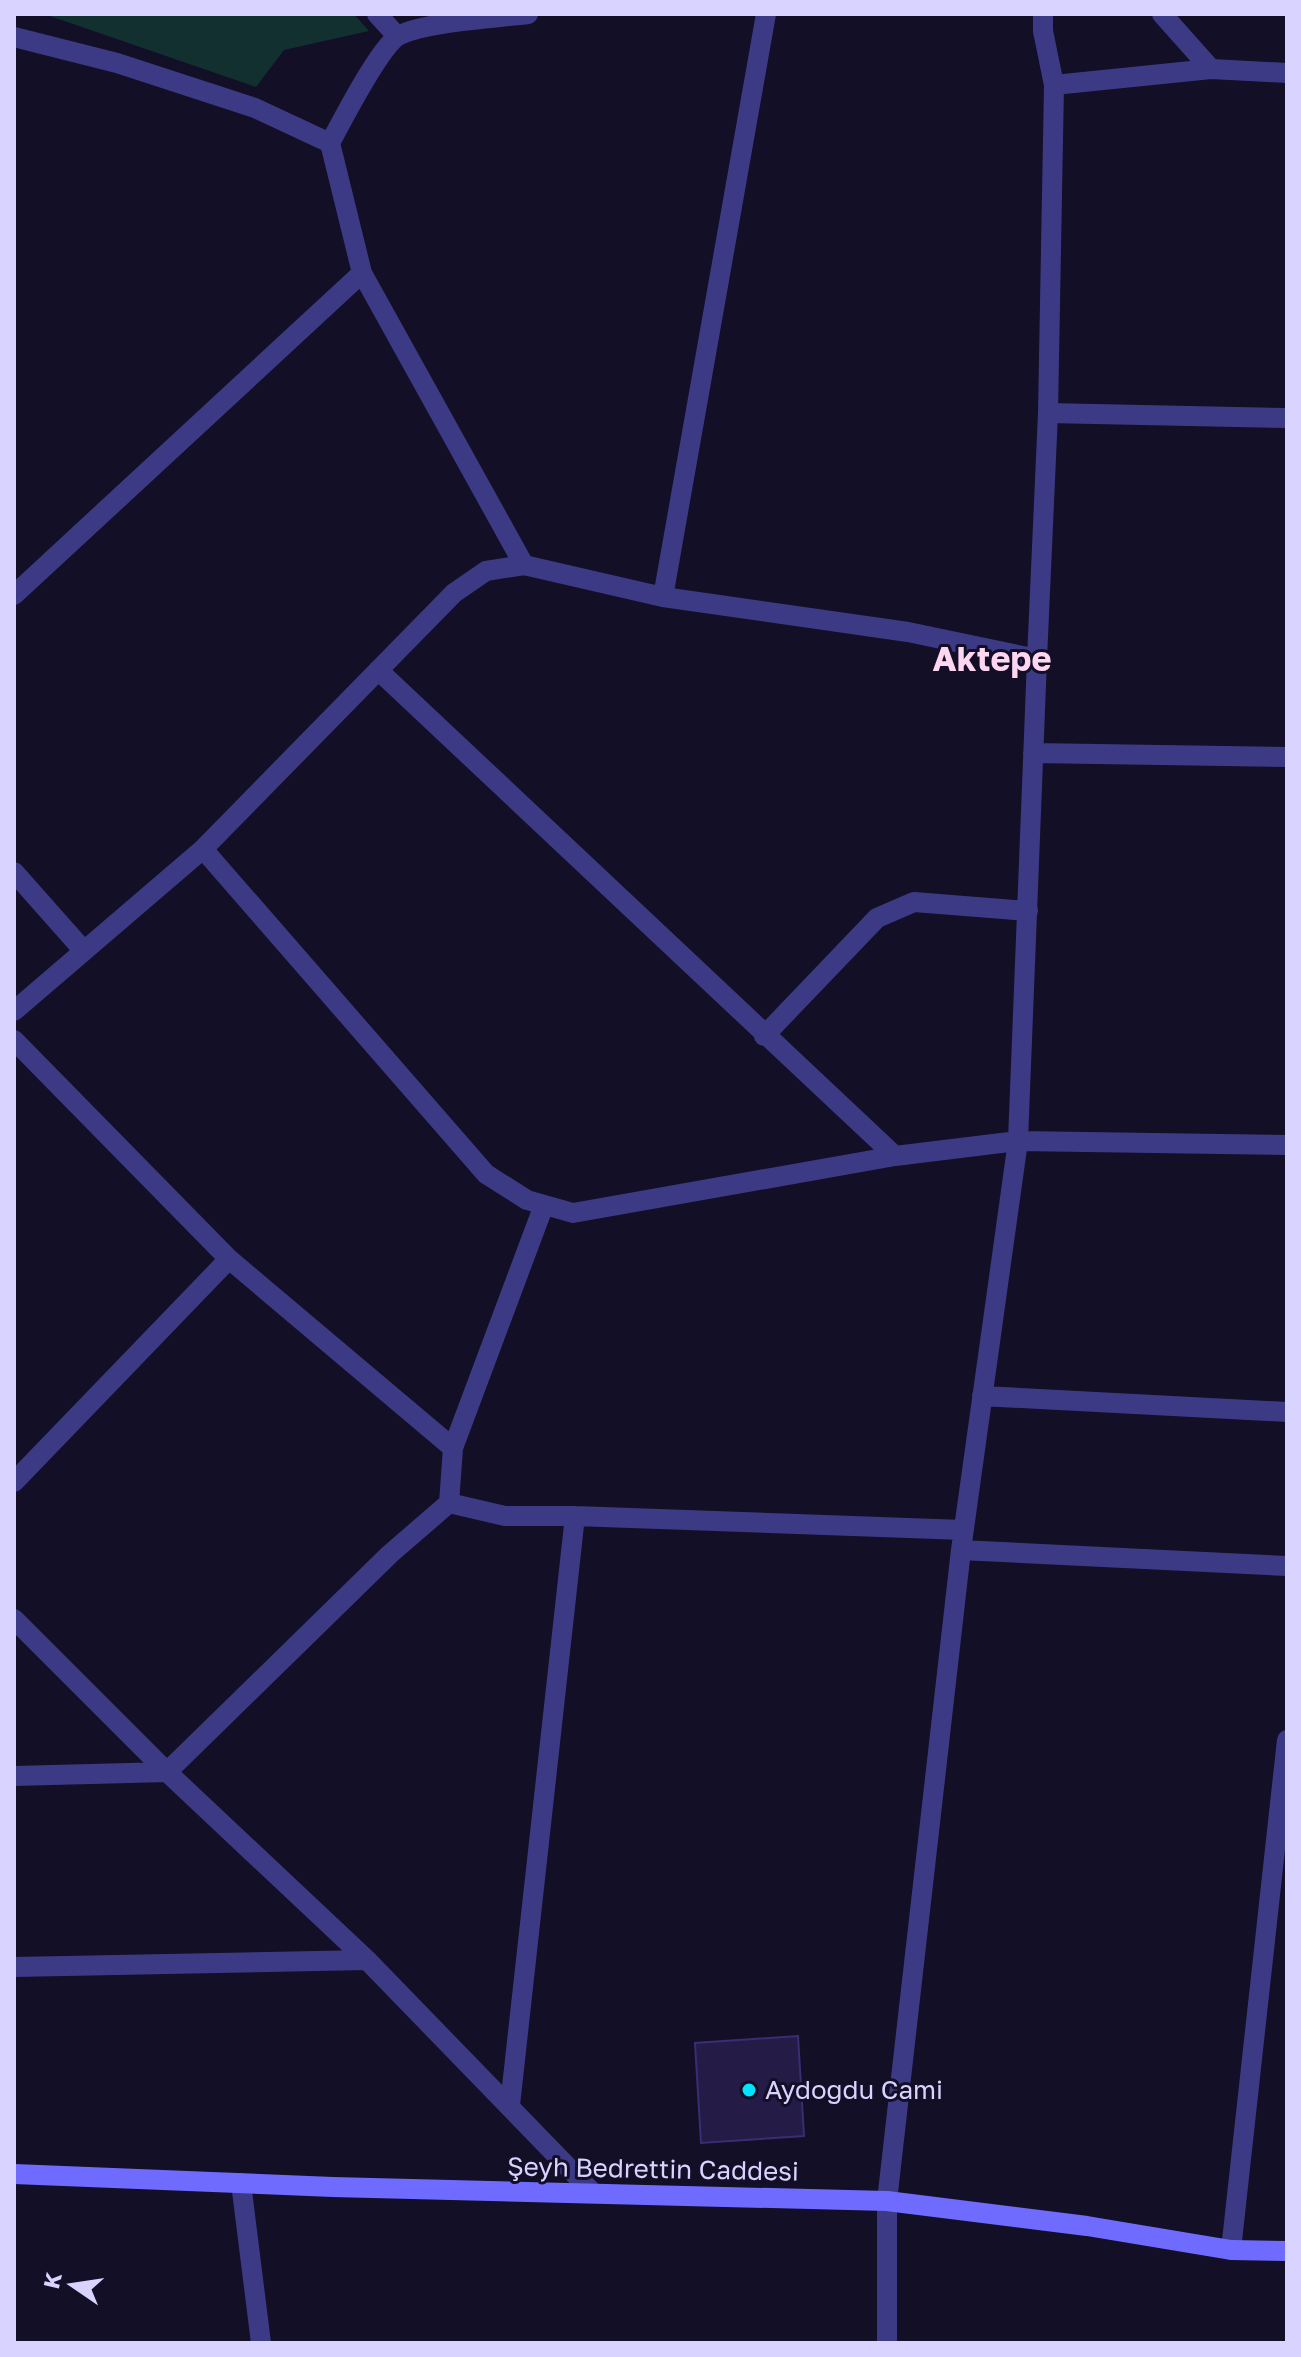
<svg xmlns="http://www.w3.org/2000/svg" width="1301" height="2357" font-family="'Golos Text',sans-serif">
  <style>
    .green { fill: #12302f }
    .building { fill: #241b47; stroke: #3b2d73; stroke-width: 2 }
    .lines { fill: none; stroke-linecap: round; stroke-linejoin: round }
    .minor { stroke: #3d3a85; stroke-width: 20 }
    .secondary { stroke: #6f6bff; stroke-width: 20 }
    .poi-dot { fill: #00e5ff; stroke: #130f26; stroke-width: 3 }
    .labels { text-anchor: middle; stroke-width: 6; stroke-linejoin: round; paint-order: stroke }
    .poi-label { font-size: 26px; fill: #d9d4ff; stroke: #130f26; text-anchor: start }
    .street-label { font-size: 26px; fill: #d9d4ff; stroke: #130f26 }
    .district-label { font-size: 34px; font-weight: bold; fill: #ffd6f0; stroke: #130f26 }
  </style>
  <rect width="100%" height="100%" fill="#130f26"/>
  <path class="green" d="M44 14H354L369 31 284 50 256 87Z"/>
  <path class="building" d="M798 2036 804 2136 701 2143 695 2043Z"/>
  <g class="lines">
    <path class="minor" d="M377 14 397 36
      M1162 14 1211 69
      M14 37 117 63 255 108 330 143 362 273 524 565 663 597 908 632 1037 659 1018 1141 961 1550 887 2201V2343
      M1054 85 1211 69 1287 73
      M330 143C342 121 381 44 400 35 426 22 496 18 528 14
      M1048 413 1287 418
      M14 595 362 273
      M663 597 766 14
      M1037 659 1048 413 1054 85 1043 31V14
      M378 670 895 1156
      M1033 753 1287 757
      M203 849 486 1174 527 1200 573 1213 895 1156 1018 1141 1287 1145
      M14 872 84 951
      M14 1011 203 849 454 593 486 571 524 565
      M764 1036 877 918 914 902 1028 911
      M14 1040 229 1259 453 1448
      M982 1396 1287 1412
      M14 1482 229 1259
      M449 1503 453 1448 544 1205
      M961 1550 1287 1566
      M14 1619 167 1772 367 1960 593 2193
      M14 1776 167 1772 390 1554 449 1503 505 1516H575L964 1530
      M14 1967 367 1960
      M510 2105 575 1516
      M241 2183 261 2343
      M1231 2250 1287 1740"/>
    <path class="secondary" d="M14 2174 333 2187 887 2201 1087 2226 1231 2250 1287 2251"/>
  </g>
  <circle class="poi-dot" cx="749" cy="2090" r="8"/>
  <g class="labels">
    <g class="poi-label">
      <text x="765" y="2099">Aydoğdu Cami</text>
    </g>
    <g class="street-label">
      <text transform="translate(653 2169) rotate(1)" y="9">Şeyh Bedrettin Caddesi</text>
    </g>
    <g class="district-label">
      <text x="992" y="671">Aktepe</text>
    </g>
  </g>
  <rect width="1301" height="2357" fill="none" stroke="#d9d4ff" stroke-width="32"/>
  <g transform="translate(72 2285) rotate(283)" stroke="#130f26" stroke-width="6" paint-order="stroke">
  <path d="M0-6L14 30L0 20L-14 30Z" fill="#d9d4ff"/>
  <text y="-12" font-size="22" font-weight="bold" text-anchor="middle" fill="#d9d4ff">K</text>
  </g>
</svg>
